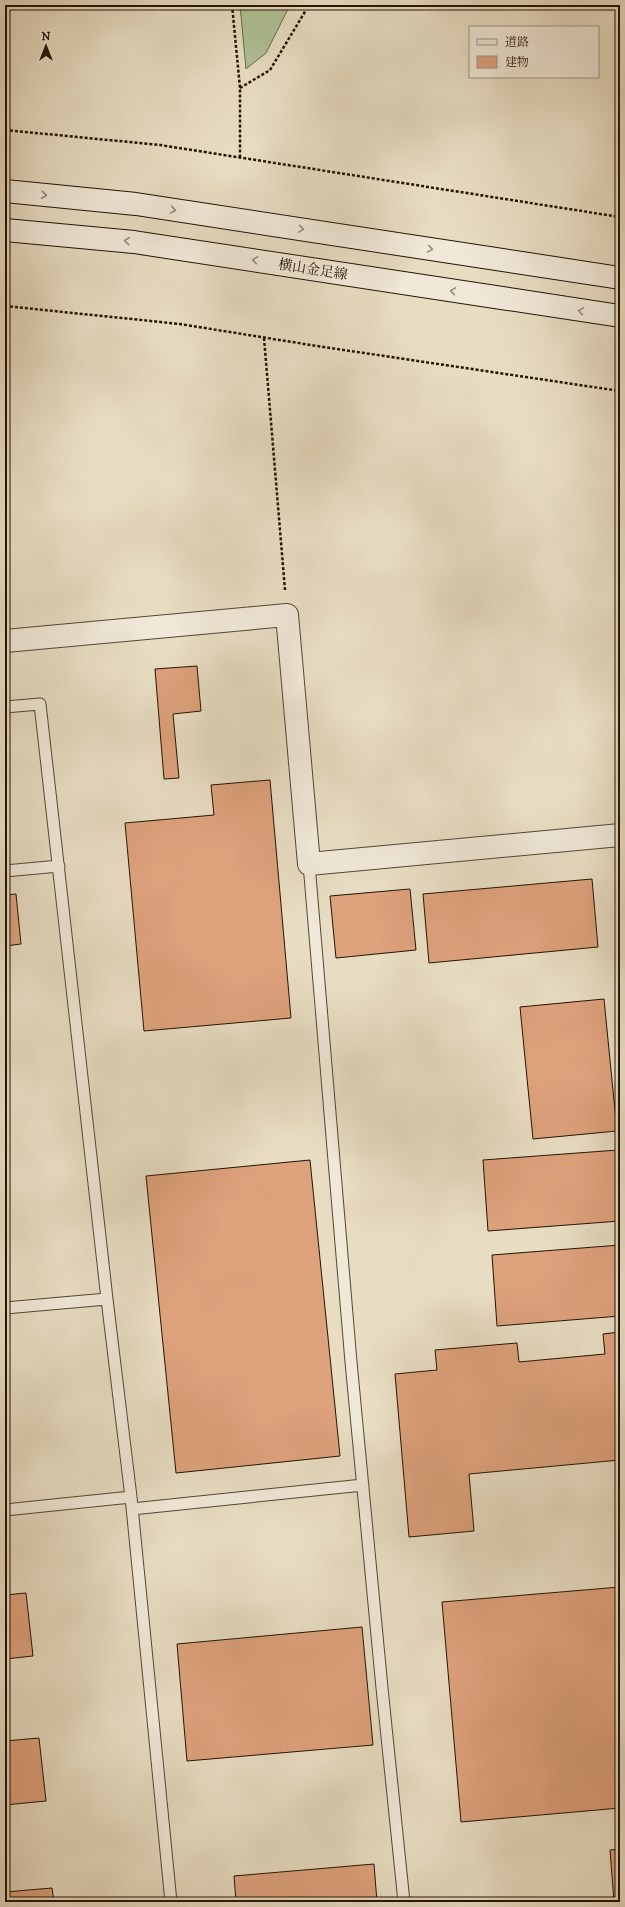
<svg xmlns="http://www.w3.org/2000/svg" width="625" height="1907" font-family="'IM FELL DW Pica','Noto Serif JP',serif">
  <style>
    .green { fill: #b0c298; stroke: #696a4e }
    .building { fill: #dea27d; stroke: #221303 }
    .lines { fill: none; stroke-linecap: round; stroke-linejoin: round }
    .lane-casing { stroke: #544633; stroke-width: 13 }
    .street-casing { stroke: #544633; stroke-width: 24 }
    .secondary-casing { stroke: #221303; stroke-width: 24 }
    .path { stroke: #221303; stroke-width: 2.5; stroke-dasharray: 3 2; stroke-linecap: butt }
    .lane { stroke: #f0e9d8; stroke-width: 11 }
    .street { stroke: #f0e9d8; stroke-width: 22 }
    .secondary { stroke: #f0e9d8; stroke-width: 22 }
    .oneway { stroke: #938978 }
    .labels { text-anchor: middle; stroke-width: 3; stroke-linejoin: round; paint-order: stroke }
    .street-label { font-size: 14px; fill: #221303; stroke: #f0e9d8 }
  </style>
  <rect width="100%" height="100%" fill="#e8ddc3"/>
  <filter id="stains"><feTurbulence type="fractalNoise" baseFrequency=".005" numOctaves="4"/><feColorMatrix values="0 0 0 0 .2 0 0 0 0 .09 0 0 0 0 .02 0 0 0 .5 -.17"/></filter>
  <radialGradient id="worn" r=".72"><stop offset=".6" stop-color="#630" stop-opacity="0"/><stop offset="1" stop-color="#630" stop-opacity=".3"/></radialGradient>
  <path class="green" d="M240 5H290L266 53 246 69Z"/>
  <path class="building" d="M197 666 201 711 173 714 179 778 164 779 155 669Z
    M270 780 291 1018 144 1031 125 823 214 815 211 785Z
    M592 879 598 947 429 963 423 894Z
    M410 889 416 950 336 958 330 896Z
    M16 894 21 944 5 946V895Z
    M604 999 617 1131 533 1139 520 1007Z
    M618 1150 620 1221 488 1231 483 1160Z
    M310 1160 340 1456 176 1473 146 1176Z
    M620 1245V1316L497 1326 492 1255Z
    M620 1332V1460L469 1474 474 1531 409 1537 395 1374 437 1370 435 1350 517 1343 519 1362 605 1354 603 1334Z
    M620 1587V1808L461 1822 442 1602Z
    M26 1593 33 1656 5 1659V1595Z
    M362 1627 373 1745 187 1761 177 1644Z
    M39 1738 46 1801 5 1805V1741Z
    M620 1849V1902H614L610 1850Z
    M374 1864 377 1902H236L234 1876Z
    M52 1888 54 1902H5V1892Z"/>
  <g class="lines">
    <defs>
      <path id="lane" d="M5 707 40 704 107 1299 131 1497 171 1902
        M309 864 351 1362 382 1688 404 1902
        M5 871 59 866
        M5 1308 107 1299
        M132 1509 363 1485
        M5 1510 131 1497"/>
      <path id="street" d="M5 641 287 615 309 864 620 835"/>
      <path id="secondary" d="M5 191 136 204 620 278
        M5 230 134 242 620 316"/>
    </defs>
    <use href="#lane" class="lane-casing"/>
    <use href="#street" class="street-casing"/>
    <use href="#secondary" class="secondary-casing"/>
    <path class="path" d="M232 5 240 88V157
      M240 88 270 70 309 5
      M5 130 160 145 620 217
      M5 306 180 324 317 346 620 391
      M264 338 285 590"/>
    <use href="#lane" class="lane"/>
    <use href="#street" class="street"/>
    <use href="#secondary" class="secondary"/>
  </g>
  <defs><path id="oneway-chevron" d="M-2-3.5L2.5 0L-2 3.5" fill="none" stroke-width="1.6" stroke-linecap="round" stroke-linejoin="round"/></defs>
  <g class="oneway">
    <use href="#oneway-chevron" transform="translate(44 195) rotate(6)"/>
    <use href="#oneway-chevron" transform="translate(173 210) rotate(9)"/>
    <use href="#oneway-chevron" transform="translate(301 229) rotate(9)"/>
    <use href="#oneway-chevron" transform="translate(127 241) rotate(-175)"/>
    <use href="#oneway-chevron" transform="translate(430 249) rotate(9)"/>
    <use href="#oneway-chevron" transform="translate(255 260) rotate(-171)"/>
    <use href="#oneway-chevron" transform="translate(453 291) rotate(-171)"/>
    <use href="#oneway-chevron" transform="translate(581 311) rotate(-171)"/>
  </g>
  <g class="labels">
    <g class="street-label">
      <text transform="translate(313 269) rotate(9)" y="5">横山金足線</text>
    </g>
  </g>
  <rect width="625" height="1907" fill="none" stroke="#e8ddc3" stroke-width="20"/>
  <rect x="6" y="6" width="613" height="1895" fill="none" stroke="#221303" stroke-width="2"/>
  <rect x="10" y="10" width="605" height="1887" fill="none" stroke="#221303"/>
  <rect x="469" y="26" width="130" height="52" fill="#f0e9d8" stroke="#9e9383"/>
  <rect x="477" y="39" width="20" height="6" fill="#f0e9d8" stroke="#9e9383"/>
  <text x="505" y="46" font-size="12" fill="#221303">道路</text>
  <rect x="477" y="56" width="20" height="12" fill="#dea27d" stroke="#9e9383"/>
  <text x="505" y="66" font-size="12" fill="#221303">建物</text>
  <g transform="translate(46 46)" stroke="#f0e9d8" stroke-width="3" paint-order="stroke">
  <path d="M0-3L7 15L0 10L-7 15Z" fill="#221303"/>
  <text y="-6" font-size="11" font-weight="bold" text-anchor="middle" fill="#221303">N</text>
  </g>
  <rect width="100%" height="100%" filter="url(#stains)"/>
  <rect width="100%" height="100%" fill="url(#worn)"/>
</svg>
